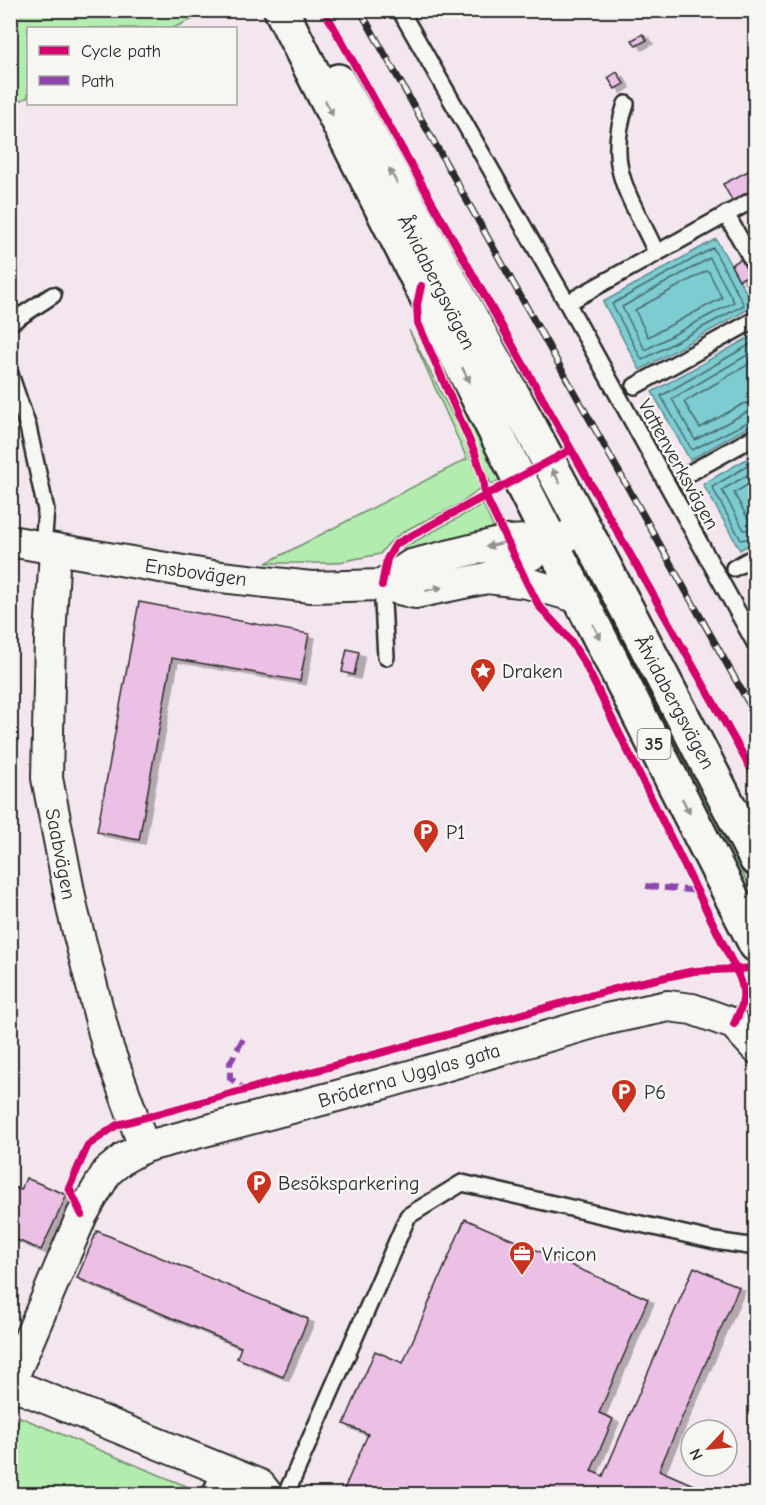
<svg xmlns="http://www.w3.org/2000/svg" width="766" height="1505" font-family="'Comic Neue',sans-serif">
  <style>
    .green { fill: #b3ecaf; stroke: #6f8c6d; stroke-width: 1.5 }
    .water { fill: #7bccd1; stroke: #5b8c8f; stroke-width: 1.5 }
    .lines { fill: none; stroke-linecap: round; stroke-linejoin: round }
    .shore { stroke: #4b6b6d; stroke-width: 1.5 }
    .building { fill: #ecc0e5; stroke: #2b2b2b; stroke-width: 1.5; filter: url(#shadow) }
    .service-casing { stroke: #2b2b2b; stroke-width: 20 }
    .minor-casing { stroke: #2b2b2b; stroke-width: 34 }
    .primary-casing { stroke: #2b2b2b; stroke-width: 38 }
    .service { stroke: #f6f6f2; stroke-width: 15 }
    .minor { stroke: #f6f6f2; stroke-width: 30 }
    .primary { stroke: #f6f6f2; stroke-width: 33 }
    .rail-casing { stroke: #2b2b2b; stroke-width: 7 }
    .rail { stroke: #f6f6f2; stroke-width: 4.5; stroke-dasharray: 14; stroke-linecap: butt }
    .quiet { stroke: #8e44ad; stroke-width: 6; stroke-dasharray: 12 6; stroke-linecap: butt }
    .cycleway-casing { stroke: #f6f6f2; stroke-width: 11 }
    .cycleway { stroke: #d6006c; stroke-width: 8 }
    .oneway { fill: #90908e }
    .labels { text-anchor: middle; stroke-width: 5; stroke-linejoin: round; paint-order: stroke }
    .shield { fill: #f6f6f2; stroke: #686867; stroke-width: 1.5 }
    .shield-label { font-size: 18px; font-weight: bold; fill: #2b2b2b }
    .street-label { font-size: 20px; fill: #2b2b2b; stroke: #f6f6f2 }
    .poi-label { font-size: 20px; fill: #2b2b2b; stroke: #f6f6f2; text-anchor: start }
  </style>
  <defs>
    <filter id="shadow"><feDropShadow dx="6" dy="4" stdDeviation="0" flood-color="#0004"/></filter>
  </defs>
  <rect width="100%" height="100%" fill="#f3e6ee"/>
  <filter id="ink" filterUnits="userSpaceOnUse"><feTurbulence type="fractalNoise" baseFrequency=".0167" numOctaves="2"/><feDisplacementMap in="SourceGraphic" scale="12" xChannelSelector="R" yChannelSelector="G"/><feConvolveMatrix kernelMatrix="1 2 1 2 8 2 1 2 1" color-interpolation-filters="sRGB"/></filter>
  <g filter="url(#ink)">
    <path class="green" d="M10 11 11 10 211 11 173 28H28V97L11 105Z
      M409 330 462 434 480 482 479 489C451 517 403 520 380 554L334 563H266L467 459Z
      M434 347 500 480 491 484 465 419 432 348Z
      M483 504 494 529 406 555 403 548Z
      M589 575 755 897V910L586 577Z
      M20 1417 191 1488 193 1494H11V1438Z"/>
    <path class="water" d="M716 239 754 306 640 370 603 302Z
      M755 334V423L690 460 652 392Z
      M755 454V541L740 550 703 484Z"/>
    <g class="lines">
      <path class="shore" d="M713 248 744 305 642 360 612 304Z
        M710 258 734 302 645 350 622 307Z
        M706 271 709 272 722 298 648 337 635 310Z
        M756 341 661 396 692 450 756 418
        M756 350 672 399 695 440 747 412 756 410
        M756 360 684 402 700 428 743 404 756 401
        M756 461 712 487 741 540 756 537
        M756 470 722 490 744 530 756 529
        M756 480 734 493 748 519 756 520"/>
    </g>
    <path class="building" d="M643 34 647 40 636 46 632 40Z
      M617 72 624 84 615 89 608 78Z
      M756 167V190L733 202 723 184Z
      M741 259 749 275 739 280 731 265Z
      M139 602 309 634 300 681 172 658 139 840 97 832Z
      M347 649 359 652 354 675 342 672Z
      M26 1178 67 1195 41 1250 10 1237V1186L21 1190Z
      M465 1219 648 1299 599 1413 613 1419 591 1471 603 1476 694 1267 739 1287 659 1470 714 1494H342L368 1434 344 1424 375 1351 403 1363Z
      M97 1231 308 1319 283 1377 237 1358 241 1347 77 1278Z"/>
    <g class="lines">
      <defs>
        <path id="service" d="M400 10 567 303 756 645
          M626 104C604 168 630 195 656 252
          M726 214 756 267
          M567 303 756 198
          M10 323 53 295
          M10 374 28 427 46 510 43 547
          M635 386 756 319
          M686 475 756 436
          M734 568 756 556
          M382 585 386 657
          M210 1494 221 1469
          M286 1494 408 1216 462 1183 715 1241 756 1247"/>
        <path id="minor" d="M10 541 212 576 311 587 382 585 415 593 487 578 583 528
          M55 549 50 638 47 778 73 912 107 1045 144 1147
          M487 578 527 583 580 598
          M382 585 411 565 507 541 528 540 552 543
          M10 1384 82 1215 107 1172 124 1158 144 1147 382 1084 607 1019 668 1006 692 1009 734 1024 756 1048
          M11 1384 260 1485 267 1494"/>
        <path id="primary" d="M281 10 756 945
          M338 81C485 336 622 597 756 859"/>
      </defs>
      <use href="#service" class="service-casing"/>
      <use href="#minor" class="minor-casing"/>
      <use href="#primary" class="primary-casing"/>
      <use href="#service" class="service"/>
      <use href="#minor" class="minor"/>
      <use href="#primary" class="primary"/>
      <defs>
        <path id="rail" d="M360 10 756 716"/>
      </defs>
      <use href="#rail" class="rail-casing"/>
      <use href="#rail" class="rail"/>
      <path class="quiet" d="M646 886 699 891
        M243 1039 230 1063V1078L245 1090"/>
      <defs>
        <path id="cycleway" d="M324 10 756 778
          M421 286 417 305 418 323 475 453 483 478 485 495 527 583 539 606 570 640 584 662 739 976C747 995 743 1006 734 1024
          M382 585 387 559 396 544 570 450
          M82 1215 69 1188 88 1145 117 1125 629 985 694 971 756 968"/>
      </defs>
      <use href="#cycleway" class="cycleway-casing"/>
      <use href="#cycleway" class="cycleway"/>
    </g>
    <defs><path id="oneway-solid" d="M-6-.8H1V-3.2L6.5 0L1 3.2V.8H-6Z" transform="scale(1.5)"/></defs>
    <g class="oneway">
      <use href="#oneway-solid" transform="translate(329 108) rotate(64)"/>
      <use href="#oneway-solid" transform="translate(393 176) rotate(-120)"/>
      <use href="#oneway-solid" transform="translate(466 375) rotate(63)"/>
      <use href="#oneway-solid" transform="translate(556 476) rotate(-118)"/>
      <use href="#oneway-solid" transform="translate(494 545) rotate(166)"/>
      <use href="#oneway-solid" transform="translate(434 589) rotate(-12)"/>
      <use href="#oneway-solid" transform="translate(597 632) rotate(63)"/>
      <use href="#oneway-solid" transform="translate(686 806) rotate(63)"/>
    </g>
  </g>
  <defs>
    <symbol id="sight-pin" viewBox="-11 -11 22 30"><path d="M0 17L-7.5 6A9.5 9.5 0 1 1 7.5 6Z" fill="#c8321e" stroke="#f6f6f2"/><path d="M0-6L1.8-2.2L6-1.7L2.9 1.2L3.7 5.4L0 3.3L-3.7 5.4L-2.9 1.2L-6-1.7L-1.8-2.2Z" fill="#fff"/></symbol>
    <symbol id="parking-pin" viewBox="-11 -11 22 30"><path d="M0 17L-7.5 6A9.5 9.5 0 1 1 7.5 6Z" fill="#c8321e" stroke="#f6f6f2"/><path d="M-3.5-5.5H1a3.5 3.5 0 0 1 0 7H-1V5.5H-3.5ZM-1-3.4V-.6H.8a1.4 1.4 0 0 0 0-2.8Z" fill="#fff"/></symbol>
    <symbol id="office-pin" viewBox="-11 -11 22 30"><path d="M0 17L-7.5 6A9.5 9.5 0 1 1 7.5 6Z" fill="#c8321e" stroke="#f6f6f2"/><path d="M-6-3h4V-5.5h4V-3h4V5H-6ZM-1-4.5V-3h2v-1.5ZM-6 0V1H6V0Z" fill="#fff"/></symbol>
  </defs>
  <g fill-rule="evenodd">
    <use href="#sight-pin" x="468" y="656" width="30" height="40"/>
    <use href="#parking-pin" x="411" y="817" width="30" height="40"/>
    <use href="#parking-pin" x="609" y="1077" width="30" height="40"/>
    <use href="#parking-pin" x="244" y="1168" width="30" height="40"/>
    <use href="#office-pin" x="507" y="1239" width="30" height="40"/>
  </g>
  <g class="labels">
    <rect class="shield" x="637.5" y="729" width="33" height="30" rx="4.5"/>
    <g class="shield-label">
      <text x="654" y="750">35</text>
    </g>
    <g class="street-label">
      <text transform="translate(437 282) rotate(63)" y="7">Åtvidabergsvägen</text>
      <text transform="translate(679 464) rotate(61)" y="7">Vattenverksvägen</text>
      <text transform="translate(196 572) rotate(8)" y="7">Ensbovägen</text>
      <text transform="translate(675 702) rotate(62)" y="7">Åtvidabergsvägen</text>
      <text transform="translate(61 854) rotate(79)" y="7">Saabvägen</text>
      <text transform="translate(409 1075) rotate(-16)" y="7">Bröderna Ugglas gata</text>
    </g>
    <g class="poi-label">
      <text x="502" y="678">Draken</text>
      <text x="446" y="839">P1</text>
      <text x="644" y="1099">P6</text>
      <text x="278" y="1190">Besöksparkering</text>
      <text x="542" y="1261">Vricon</text>
    </g>
  </g>
  <rect width="766" height="1505" fill="none" stroke="#f6f6f2" stroke-width="36"/>
  <rect x="18" y="18" width="730" height="1469" fill="none" stroke="#2b2b2b" stroke-width="2" filter="url(#ink)"/>
  <rect x="27" y="27" width="210" height="78" fill="#f6f6f2" stroke="#a5a5a2" stroke-width="1.5"/>
  <rect x="39" y="46" width="30" height="9" fill="#d6006c" stroke="#a5a5a2" stroke-width="1.5"/>
  <text x="81" y="57" font-size="18" fill="#2b2b2b">Cycle path</text>
  <rect x="39" y="76" width="30" height="9" fill="#8e44ad" stroke="#a5a5a2" stroke-width="1.5"/>
  <text x="81" y="87" font-size="18" fill="#2b2b2b">Path</text>
  <g transform="translate(709 1448) rotate(244)"><circle r="28" fill="#f6f6f2" stroke="#a5a5a2" stroke-width="1.5"/>
  <path d="M0-4.5L10 22L0 15L-10 22Z" fill="#c8321e"/>
  <text y="-9" font-size="16" font-weight="bold" text-anchor="middle" fill="#2b2b2b">N</text>
  </g>
</svg>
